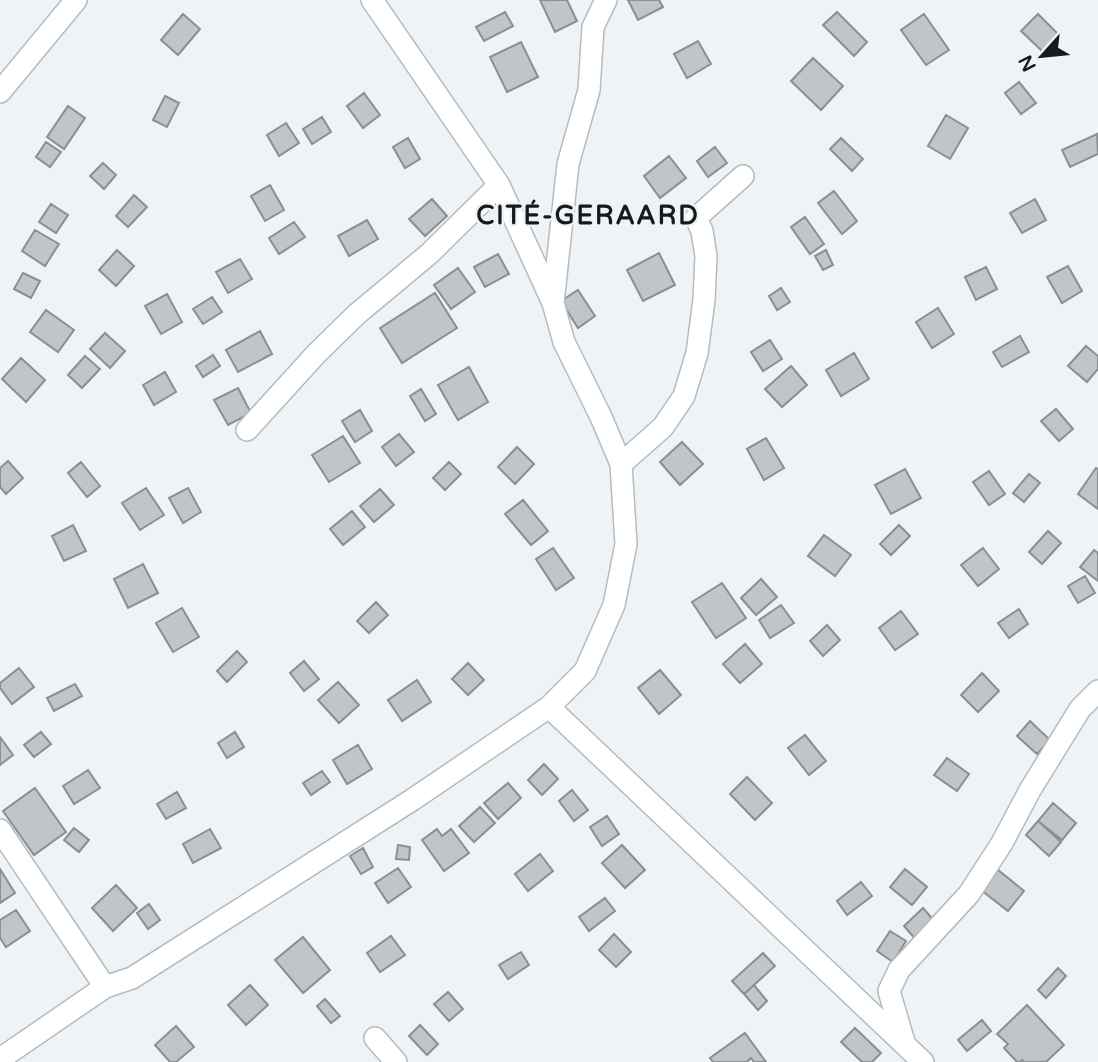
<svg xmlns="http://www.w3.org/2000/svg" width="1098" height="1062" font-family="'Varela Round',sans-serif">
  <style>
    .building { fill: #bfc5c8; stroke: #898f92; stroke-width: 2 }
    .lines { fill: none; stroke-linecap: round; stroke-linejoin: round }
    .minor-casing { stroke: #b5bbbe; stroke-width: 24 }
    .minor { stroke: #fff; stroke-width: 21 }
    .labels { text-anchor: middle; stroke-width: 5; stroke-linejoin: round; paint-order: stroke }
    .district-label { font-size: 26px; font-weight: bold; letter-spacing: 2px; fill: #17191a; stroke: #edf3f7 }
  </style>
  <rect width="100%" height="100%" fill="#edf3f7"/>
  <path class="building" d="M540 0H567L577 21 555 32Z
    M628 0H659L663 7 638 20Z
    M505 12 513 26 484 41 476 27Z
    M837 12 867 42 854 56 823 25Z
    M183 14 200 29 178 55 161 40Z
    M924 14 949 50 926 65 901 30Z
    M1038 14 1058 34 1042 51 1021 31Z
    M698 41 711 64 687 78 674 54Z
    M521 42 538 77 507 92 490 57Z
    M813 58 843 86 821 110 791 81Z
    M1019 82 1036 103 1021 114 1005 93Z
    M364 93 380 115 363 128 347 106Z
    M165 96 179 103 167 127 153 120Z
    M68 106 85 118 64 149 47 137Z
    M946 115 968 128 950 159 928 146Z
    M322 117 331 132 312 144 303 129Z
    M286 123 299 143 279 156 267 135Z
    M1097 134 1098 154 1070 167 1062 150Z
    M408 138 420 159 405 168 393 147Z
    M841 138 863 159 852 171 830 149Z
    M46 142 61 152 50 167 36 157Z
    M715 147 727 163 708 177 697 161Z
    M669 156 686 178 660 198 644 176Z
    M103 163 116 175 104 189 90 176Z
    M270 185 284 210 265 221 251 196Z
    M834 191 857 221 842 234 818 203Z
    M134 195 147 207 128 227 116 216Z
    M432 199 447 216 425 236 409 219Z
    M1035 199 1046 220 1022 233 1010 213Z
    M51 204 68 215 56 233 39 222Z
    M805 217 824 244 810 254 791 227Z
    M367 220 378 239 349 256 338 236Z
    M294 222 305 237 279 254 269 238Z
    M35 230 59 244 45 266 22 251Z
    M117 250 134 266 116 286 99 270Z
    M826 250 833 265 823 270 815 256Z
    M659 253 675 285 643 301 627 270Z
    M498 254 509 274 485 287 474 267Z
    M240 259 252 279 228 293 216 272Z
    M1068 266 1082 291 1062 303 1047 277Z
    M986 267 997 289 976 300 965 277Z
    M458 268 475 292 451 309 434 285Z
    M23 273 40 281 31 298 14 289Z
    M781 288 790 302 777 310 769 296Z
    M578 290 595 316 578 328 561 301Z
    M435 293 457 328 402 363 380 328Z
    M167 294 182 322 161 334 145 306Z
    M212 297 222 312 203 324 193 309Z
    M938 308 954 334 932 348 916 322Z
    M46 310 74 330 58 352 30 332Z
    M260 331 272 354 238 372 226 350Z
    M105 333 125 351 110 368 90 349Z
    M1020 336 1029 352 1002 367 993 352Z
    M770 340 782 359 763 371 751 352Z
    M1086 346 1098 356V369L1087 382 1068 366Z
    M854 353 869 379 841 396 826 370Z
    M213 355 220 366 203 377 196 366Z
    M85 356 100 369 82 388 68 375Z
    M21 358 45 380 26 402 2 379Z
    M791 366 807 385 782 407 765 389Z
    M469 367 488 402 458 420 438 385Z
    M165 372 176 392 154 405 143 385Z
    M238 388 251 413 228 425 214 400Z
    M421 389 436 414 425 421 410 396Z
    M1056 409 1073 429 1059 441 1041 421Z
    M360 410 372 431 355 442 342 421Z
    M399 434 414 452 396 466 382 447Z
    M343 436 360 463 329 482 312 455Z
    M766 438 784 468 764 480 747 449Z
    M682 442 703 464 680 485 660 462Z
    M517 447 534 464 515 484 498 467Z
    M8 461 23 478 6 494 0 487V468Z
    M81 462 100 486 87 497 68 473Z
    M449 462 461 474 445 490 433 478Z
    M1096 468 1098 469V509L1078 494Z
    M905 469 921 498 891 514 875 485Z
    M989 471 1005 494 989 505 973 482Z
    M1029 474 1040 483 1024 502 1013 493Z
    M146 488 164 515 140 530 122 503Z
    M188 488 201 512 183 523 169 498Z
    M380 489 394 505 374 522 360 506Z
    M523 500 548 531 531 545 505 514Z
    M352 511 365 527 343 545 330 529Z
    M73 525 86 551 64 561 52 536Z
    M899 525 910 536 891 555 880 544Z
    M1048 531 1061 543 1042 564 1029 552Z
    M824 535 851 555 835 576 808 556Z
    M553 548 574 578 556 590 536 559Z
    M983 548 999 569 978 586 961 565Z
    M1094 550 1098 553V581L1080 567Z
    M143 564 158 593 128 608 114 579Z
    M1085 576 1095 593 1078 603 1068 586Z
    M761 579 777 597 756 615 741 598Z
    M722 583 746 618 716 638 692 602Z
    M376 602 388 615 369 633 357 621Z
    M781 605 794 623 770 638 759 620Z
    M182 608 199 637 173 652 156 623Z
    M1019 609 1028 624 1009 638 998 623Z
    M901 611 918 634 895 650 879 628Z
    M827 625 840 640 823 656 810 641Z
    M745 644 762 664 740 683 723 664Z
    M237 651 247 662 227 682 217 671Z
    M304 661 319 679 304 691 290 673Z
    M468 663 484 680 468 695 452 679Z
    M19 668 34 687 12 704 0 688V683Z
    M660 670 681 695 659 714 638 688Z
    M982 673 999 691 978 712 961 695Z
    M417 680 431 702 402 721 388 700Z
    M338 682 359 705 339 723 318 700Z
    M75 684 82 696 54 711 47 698Z
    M1030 721 1050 740 1037 754 1017 736Z
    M41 732 51 744 34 757 24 745Z
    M235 732 244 747 227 758 218 743Z
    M805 735 826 761 809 775 788 748Z
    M0 737 13 755 0 765Z
    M358 745 372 769 347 784 333 760Z
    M947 758 969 774 957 791 934 775Z
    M544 764 558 779 542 795 528 780Z
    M88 770 100 788 74 804 63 786Z
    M322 771 330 782 311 795 303 783Z
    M747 777 772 803 755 820 730 794Z
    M508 783 521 798 498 819 484 803Z
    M35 788 66 832 34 855 3 811Z
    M572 790 588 810 574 821 559 801Z
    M177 792 186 808 166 819 157 804Z
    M1053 803 1076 823 1062 840 1038 821Z
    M480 807 495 823 474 842 459 826Z
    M607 816 619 834 602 846 590 827Z
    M1038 821 1061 842 1049 856 1026 835Z
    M74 828 89 840 79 852 64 840Z
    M210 829 221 848 193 863 183 844Z
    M437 829 442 836 451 829 469 853 444 871 422 840Z
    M398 845 410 847 409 860 396 859Z
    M622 845 645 870 625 888 602 863Z
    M363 848 373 867 361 874 350 856Z
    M540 854 553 871 528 891 515 874Z
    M398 868 411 887 388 903 375 883Z
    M0 869 15 893 0 903Z
    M905 869 927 887 912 905 890 887Z
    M997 869 1024 891 1008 911 981 890Z
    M861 882 872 896 847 915 837 901Z
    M116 885 137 908 113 931 92 908Z
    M605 898 615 911 589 931 579 917Z
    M149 904 160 920 148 929 137 913Z
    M923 908 936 923 917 941 904 926Z
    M16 910 30 931 6 947 0 938V920Z
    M890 931 906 941 893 962 877 951Z
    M614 934 631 952 616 967 599 950Z
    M391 936 405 955 380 972 367 953Z
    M303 937 330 970 303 993 275 960Z
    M521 952 529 965 508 979 499 965Z
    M763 953 775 966 744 994 732 981Z
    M1058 968 1066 976 1046 998 1038 990Z
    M250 985 268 1005 246 1025 228 1005Z
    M754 985 767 1001 758 1010 744 994Z
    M448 992 463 1009 449 1021 434 1004Z
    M325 999 340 1016 331 1023 317 1006Z
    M1027 1005 1064 1045 1046 1062H1024L1022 1060 1020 1062H1017L1004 1048 1008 1044 997 1034Z
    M982 1020 991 1031 967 1051 958 1040Z
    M420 1025 438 1044 427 1055 409 1036Z
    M176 1026 194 1047 176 1062H170L155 1045Z
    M855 1028 881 1053 872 1062H862L841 1042Z
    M745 1033 766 1062H754L751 1058 747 1062H713L710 1058Z"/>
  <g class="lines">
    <defs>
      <path id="minor" d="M0 92 76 0
        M553 303 568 164 589 90 593 27 606 0
        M247 430 317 353 357 314 429 254 499 185
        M621 464 663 427 684 396 697 353 704 300 706 256 702 231 696 218 743 176
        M549 707 923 1062
        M0 830 105 987
        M375 1038 396 1062
        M904 1042 889 991 899 970 969 894 1002 843 1030 790 1080 709 1098 691
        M0 1059 105 987 132 978 412 800 549 707 585 671 614 605 626 544 621 464 601 417 564 342 553 303 499 185 372 0"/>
    </defs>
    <use href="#minor" class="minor-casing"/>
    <use href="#minor" class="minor"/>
  </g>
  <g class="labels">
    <g class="district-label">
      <text x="588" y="224">CITÉ-GERAARD</text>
    </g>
  </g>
  <g transform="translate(1042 56) rotate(243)" stroke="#edf3f7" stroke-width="5" paint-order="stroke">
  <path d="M0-5L12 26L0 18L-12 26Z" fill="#17191a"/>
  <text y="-10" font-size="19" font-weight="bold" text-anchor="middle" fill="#17191a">N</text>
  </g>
</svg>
